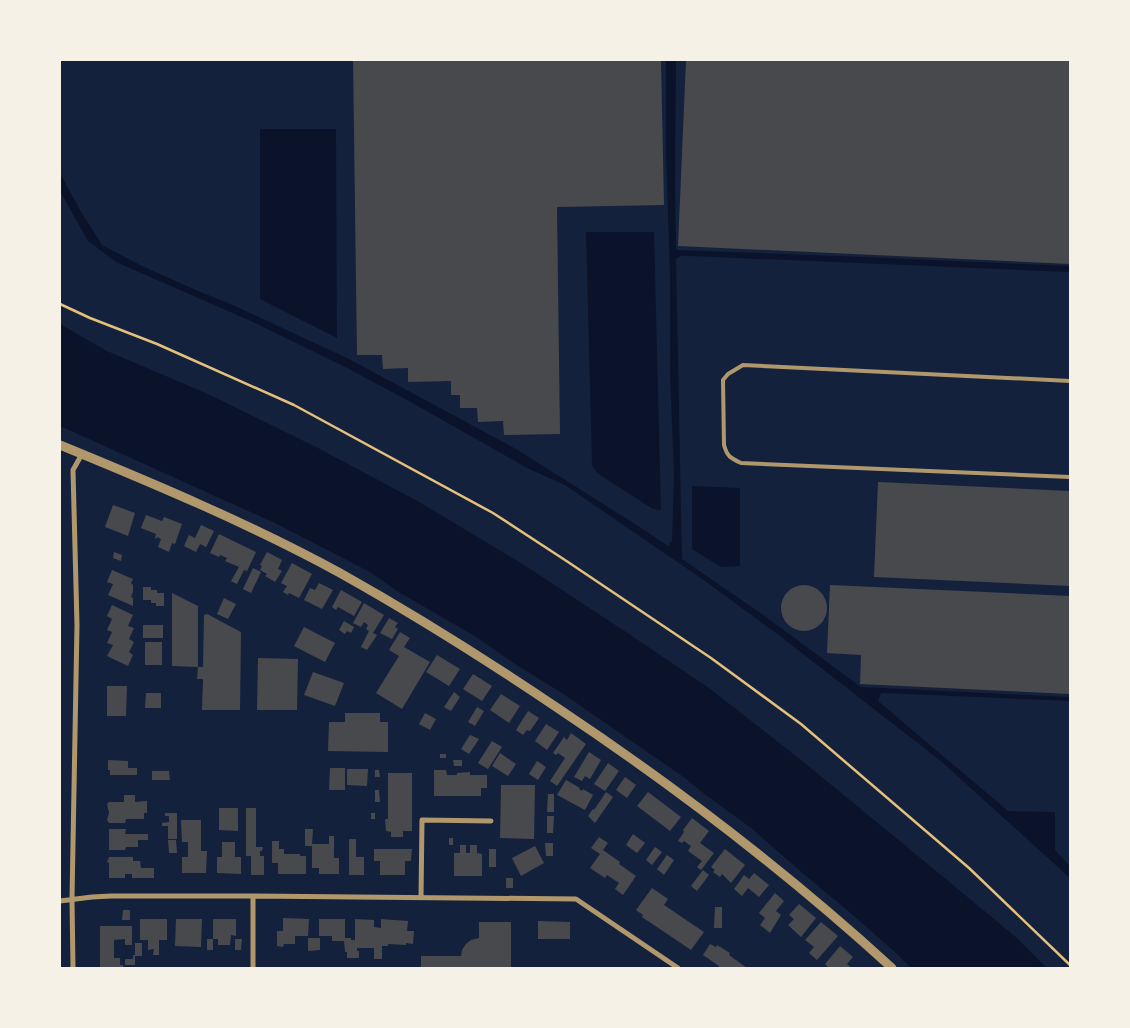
<svg xmlns="http://www.w3.org/2000/svg" width="1130" height="1028" font-family="Georgia,serif">
  <style>
    .water { fill: #0b132b }
    .building { fill: #48494c }
    .lines { fill: none; stroke-linecap: round; stroke-linejoin: round }
    .path { stroke: #e5c07b; stroke-width: 2.5 }
    .service { stroke: #b1986c; stroke-width: 4 }
    .minor { stroke: #b1986c; stroke-width: 5 }
    .tertiary { stroke: #b1986c; stroke-width: 9 }
  </style>
  <rect width="100%" height="100%" fill="#14213d"/>
  <path class="water" d="M666 60H676L675 184 676 247 677 250 863 257 1070 266V272L689 256H681L676 259 682 559 766 617 861 687 1070 697V701L881 693 878 701 1008 811 1055 812V850L1070 866V878L942 762 780 636 705 581 565 485 529 469 407 400 347 368 253 322 116 262 88 241 60 191V173L80 210 102 245 142 266 198 291 233 305 347 358 377 374 516 449 635 524 668 546 672 541 674 475 670 375V276L666 152Z
    M260 129H336L337 338 260 299Z
    M586 232H654L661 510 653 509 597 473 592 465Z
    M60 324 107 351 208 394 318 448 421 503 521 563 626 632 709 688 801 760 929 865 1018 939 1047 968H911L896 953 846 909 806 876 751 828 706 795 685 778 562 693 515 664 478 638 397 591 370 572 275 523 60 426Z
    M692 486 740 488V566L721 567 692 549Z"/>
  <path class="building" d="M353 60H661L664 205 557 207 560 434 504 435 503 421 478 422 477 408H460V395H451V381L408 382V368L383 369 382 355H357Z
    M686 60H1070V264L678 246Z
    M878 482 1070 491V586L874 577Z
    M113 505 135 513 128 536 105 527Z
    M146 515 162 521 164 517 182 524 175 544 172 543 169 552 158 547 161 539 157 537 156 539 155 538 156 534 141 528Z
    M201 525 214 531 206 547 200 544 196 552 184 546 189 535 195 538Z
    M219 534 256 552 247 571 244 570 237 584 231 581 239 567 225 561 227 558 220 555 219 557 210 553Z
    M114 552 122 555 121 561 113 558Z
    M267 552 282 560 278 569 282 571 275 582 265 576 267 574 260 570 262 566 260 565Z
    M292 563 312 574 299 598 289 593 288 595 283 592 287 586 281 583Z
    M253 568 261 572 251 593 243 589Z
    M112 570 133 579 131 583 133 585V592L131 597 133 598V606L108 595 113 584 107 582Z
    M319 583 333 590 322 609 304 600 310 588 315 590Z
    M830 585 1070 596V694L860 684 861 655 827 653Z
    M781 608a23 23 0 1 1 46 0a23 23 0 1 1-46 0Z
    M143 587H151V590H157V593H164V606H156V603H151V600H143Z
    M341 590 362 602 354 616 338 607 336 610 332 607Z
    M172 593 198 606V667L172 666Z
    M224 598 236 604 228 619 217 614Z
    M364 603 384 615 373 633 377 635 367 650 361 647 369 631 366 629 368 625 364 622 361 627 353 623Z
    M112 605 133 615 128 626 134 628 129 639 134 642 129 652 133 655 128 666 107 656 113 645 107 643 112 632 107 630 112 619 107 616Z
    M207 614 241 632 240 710H202L203 679H197L198 667H203L204 615Z
    M389 618 398 623 395 627 398 629 392 639 380 633Z
    M344 621 354 627 351 633 347 631 345 634 339 630Z
    M143 625H163V638H143Z
    M304 627 335 643 325 662 294 646Z
    M400 632 410 638 404 647 430 662 402 709 376 693 399 656 389 650Z
    M145 642H162V665H145Z
    M437 655 460 669 449 686 426 672Z
    M258 658 298 659 297 710H257Z
    M313 672 344 683 335 706 304 695Z
    M473 674 492 686 482 701 463 689Z
    M107 686H127L126 716H107Z
    M454 692 460 697 451 711 444 707Z
    M146 693H161V708H145Z
    M501 694 520 706 509 723 490 710Z
    M477 707 484 711 475 726 468 722Z
    M528 711 539 718 530 731 527 730 523 735 516 730Z
    M345 713H380V722H388V752L328 751 329 722H345Z
    M425 713 436 719 430 730 419 724Z
    M546 724 559 732 547 750 535 741Z
    M571 733 586 744 557 786 550 781 565 758 558 753 556 755 553 753 564 737 567 740Z
    M470 735 479 739 469 754 461 749Z
    M492 741 502 747 488 769 478 763Z
    M589 752 601 760 590 779 585 776 582 781 574 777Z
    M500 753 516 764 508 776 492 766Z
    M440 754H446V758H440Z
    M108 760 128 761V768H137V775H110V770H108Z
    M453 760H462V766H454Z
    M537 761 546 767 538 780 529 774Z
    M608 763 619 771 605 791 594 784Z
    M330 768H345V790H329Z
    M347 769H368L367 786 347 785Z
    M375 770H379L380 777H375Z
    M434 770H446L447 775H457V773L470 772V775H487V788H481V796H434Z
    M152 771H169L170 780H152Z
    M388 773H412V831H403V837H391V832L386 831 385 819H388Z
    M625 777 636 785 627 798 616 790Z
    M566 780 580 788 579 789 582 791 583 789 593 795 585 810 557 795Z
    M501 785H535L534 839 500 838Z
    M375 790H379L380 802H375Z
    M606 792 613 797 595 823 588 816 593 809 594 810Z
    M648 792 681 817 670 831 637 806Z
    M548 794H554V812H547Z
    M124 795H135V802L147 801V813H144V819H126L125 823H109L107 820 109 813 107 804 109 802H124Z
    M219 808H238V831L219 830Z
    M246 808H256V847H263L262 851H260V856H264V875H251V856H246Z
    M165 813H177V839H168V826H162V823L169 822V816H165Z
    M371 813H375V819H371Z
    M547 816H554L553 833H547Z
    M692 818 709 831 700 843 714 853 701 870 697 867 702 861 688 851 691 846 684 841 682 843 678 841 684 832 683 830Z
    M181 820H201V851H207L206 873H182V857H188V842H182Z
    M109 829H126L125 834H148V840H138V847H126L125 850H109Z
    M305 829H313L312 844H329V836H334V858H339V874H319V868H312V846H305Z
    M633 834 645 843 637 853 626 845Z
    M599 837 608 843 603 850 620 862 619 864 636 876 623 895 615 889 619 883 607 875 605 878 590 868 600 854 591 848Z
    M449 838H453V845H449Z
    M349 839H356V857H364V875H349Z
    M168 840H176L177 853H169Z
    M272 841H279V849H284V854H300V856H306V874H278V863H272Z
    M222 842H235V857H241V874L217 873V857H222Z
    M545 843H553V856H546Z
    M460 845H466V853H470V845H477V853L482 854V876H454V853H460Z
    M535 846 544 863 521 876 512 858Z
    M655 847 662 852 652 865 646 860Z
    M374 849H412L411 861H405V875H380V861H374Z
    M489 849H496V867H489Z
    M725 849 745 865 731 883 722 874 720 877 713 872 715 870 711 867Z
    M667 855 674 860 664 875 657 869Z
    M109 857H133V861H140L141 868H154V878H132V874H125V878H109V863L107 862Z
    M703 870 709 875 697 891 691 886Z
    M754 873 769 885 759 897 748 888 742 896 734 889 744 875 749 879Z
    M506 878H513V888H506Z
    M652 888 668 899 664 905 704 932 691 950 642 917 643 915 636 910Z
    M775 893 784 901 776 911 781 915 770 933 760 925 765 918 759 913Z
    M799 904 816 918 801 937 788 925 794 919 789 915Z
    M715 907H722V928H714Z
    M123 910H130V920H122Z
    M283 918 309 919 308 936H295V944H284L283 947 277 946V931H283Z
    M140 919H167V940H159V955H153L154 949 148 950V940H140Z
    M176 919H202L201 947 175 946Z
    M213 919H236V936L231 935 230 945H218V939H213Z
    M319 919H345V938H351V940H355V919L374 920V927L381 928V919L408 921 407 931H414L413 944 406 943V945L388 944V946H382V959H374V948H357V951H359V958H347V952H345V951L344 941H332V936H319Z
    M538 921 570 922V939H538Z
    M479 922H511V968H421V956H461L462 950 466 944 471 940 479 938Z
    M821 922 838 936 817 960 809 953 814 947 805 940Z
    M100 926H132V945H125V939L114 940V958H120V965H123V968H100Z
    M308 938H320V950L308 951Z
    M207 939H213V950H207Z
    M235 939H242L241 950H235Z
    M135 943H142V956H135V965H125V959H133V955H135Z
    M710 944 716 947 717 945 730 953 729 955 747 968H718L719 966 703 955Z
    M840 946 853 957 847 964 852 968H829L825 964Z"/>
  <g class="lines">
    <path class="path" d="M60 304 90 318 157 344 294 405 493 513 568 562 711 658 801 724 969 868 1070 965"/>
    <path class="service" d="M1070 381 743 365 728 374 723 380 724 445C727 456 730 458 741 463L1070 477"/>
    <path class="minor" d="M421 898 422 820 491 821
      M60 901 92 897 111 896H253L576 899 678 968
      M73 968 72 899 77 625 73 470 82 454
      M253 968V896"/>
    <path class="tertiary" d="M60 445C155 484 250 524 340 573 415 615 488 661 559 709 676 787 788 873 892 968"/>
  </g>
  <rect width="1130" height="1028" fill="none" stroke="#f6f1e7" stroke-width="122"/>
</svg>
